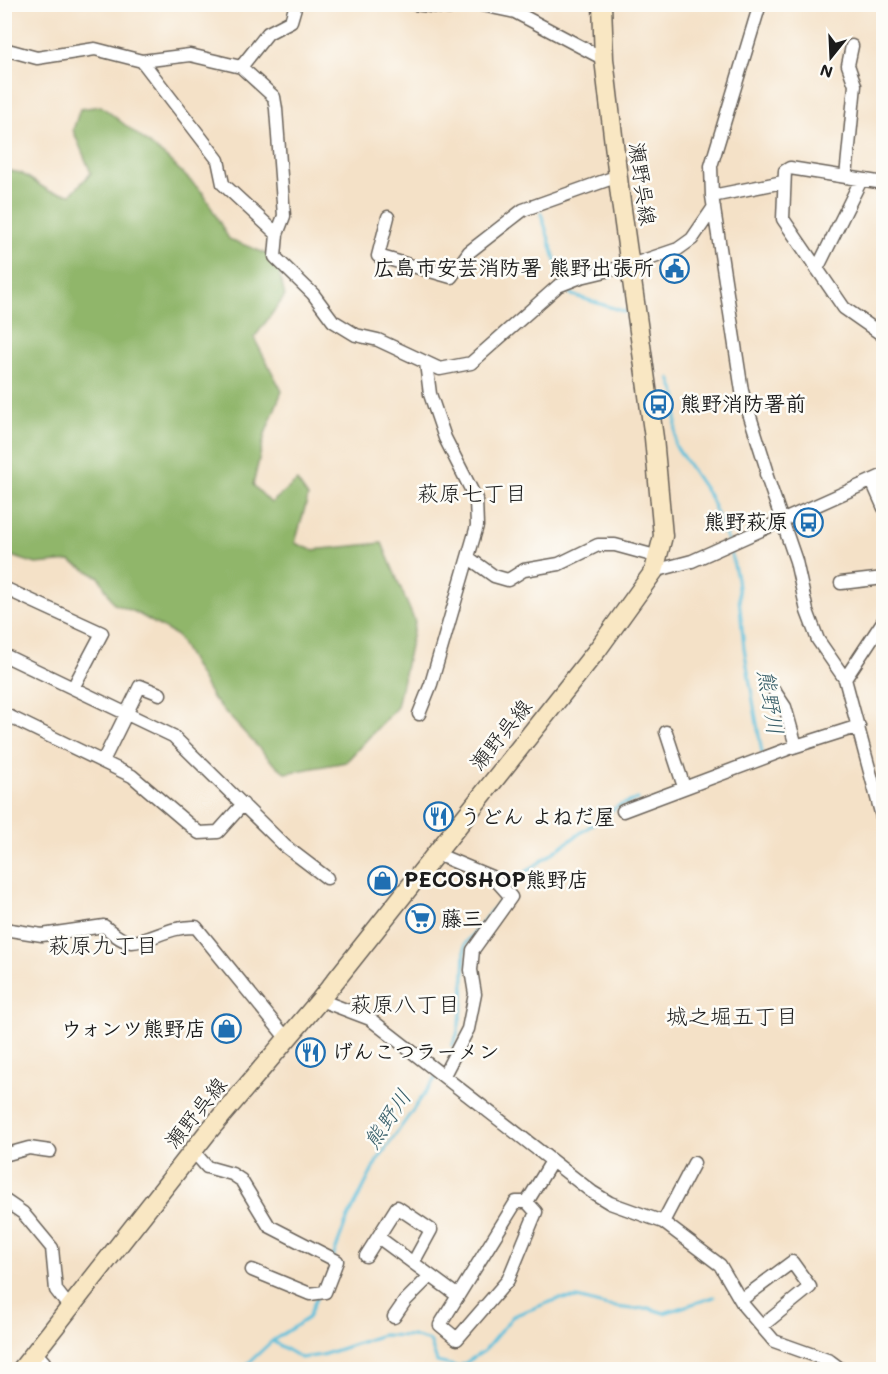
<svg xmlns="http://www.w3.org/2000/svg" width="888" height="1374" font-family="Mali,'Klee One',sans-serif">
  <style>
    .forest { fill: #90b66a; stroke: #566943; stroke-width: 1.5 }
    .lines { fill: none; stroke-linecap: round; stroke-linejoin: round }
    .stream { stroke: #5dbfdb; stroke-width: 3 }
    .street-casing { stroke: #686158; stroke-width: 15 }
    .secondary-casing { stroke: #686158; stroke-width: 21 }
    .street { stroke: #fff; stroke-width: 12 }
    .secondary { stroke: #f9e7c3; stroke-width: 18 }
    .labels { text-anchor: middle; stroke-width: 5; stroke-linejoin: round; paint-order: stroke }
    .street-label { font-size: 21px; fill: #1c1c1c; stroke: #fdfcf7 }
    .poi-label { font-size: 21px; font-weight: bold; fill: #1c1c1c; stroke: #fdfcf7; text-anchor: start }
    .neighbourhood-label { font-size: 22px; fill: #1c1c1c; stroke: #fdfcf7 }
    .water-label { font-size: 22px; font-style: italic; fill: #365d68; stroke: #fdfcf7 }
  </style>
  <rect width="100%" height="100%" fill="#fdfcf7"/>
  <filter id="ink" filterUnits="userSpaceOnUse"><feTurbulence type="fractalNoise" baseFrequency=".0167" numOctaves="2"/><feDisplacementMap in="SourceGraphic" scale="12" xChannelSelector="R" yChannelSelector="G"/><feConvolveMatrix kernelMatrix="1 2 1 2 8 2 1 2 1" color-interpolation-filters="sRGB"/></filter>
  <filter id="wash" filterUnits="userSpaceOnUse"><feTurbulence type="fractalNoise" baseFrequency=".008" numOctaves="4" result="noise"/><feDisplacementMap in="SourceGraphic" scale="24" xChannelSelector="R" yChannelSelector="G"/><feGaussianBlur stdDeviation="1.35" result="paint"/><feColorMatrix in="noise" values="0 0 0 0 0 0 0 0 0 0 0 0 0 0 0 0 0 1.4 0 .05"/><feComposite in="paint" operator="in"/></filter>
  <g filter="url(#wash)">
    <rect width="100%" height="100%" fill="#f4e1c7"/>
    <path class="forest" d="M101 106 167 158 203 193 229 239 275 257 285 296 254 338 282 391 265 434 253 485 271 503 297 481 308 497 295 543 312 550 382 543 415 622 397 707 346 762 286 773 272 762 213 699 177 636 135 612 114 604 99 577 70 561 36 564 5 554V170L21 173 49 191 71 194 91 173 73 130 80 109Z"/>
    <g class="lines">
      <path class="stream" d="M541 213 561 279
        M566 288 572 295 626 312
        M670 378 677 397 675 445 710 497 728 541
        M731 553 737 578 744 648 762 753
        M509 889 519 877 618 806 638 799
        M452 1046 457 1035 463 1003 465 944 505 894
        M333 1257 346 1222 377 1161 437 1076
        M272 1341 301 1358 322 1355 382 1335 412 1336 430 1341 437 1362 459 1367 484 1351 513 1316 558 1299 577 1298 608 1306 632 1309 648 1308 664 1313 714 1297
        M241 1370 272 1341 308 1318 317 1296"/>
    </g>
  </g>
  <g filter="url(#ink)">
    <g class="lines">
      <defs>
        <path id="street" d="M414 4 449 8 462 4
          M477 4 515 12 604 59
          M760 4 711 166 712 196 742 391 767 470 766 474 796 561 807 611 818 640 845 679 884 824
          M4 49 37 58 95 49 142 61 190 55 241 67 274 97 276 109 284 216 277 234 275 257 313 294 333 321 356 335 378 340 440 369 471 363 558 286 581 277 631 265 678 249 692 239 714 207
          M142 61 218 160 223 184 277 234
          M241 67 268 33 291 21 296 4
          M846 177 855 85 848 65 852 46
          M884 183 790 168 785 171 783 219 844 308 884 336
          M712 196 783 182
          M388 217 378 256 451 277 469 252 523 210 618 176
          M817 269 861 180
          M872 481 884 508
          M469 558 494 576 508 580 524 570 559 564 598 545H615L659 557
          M654 571 692 561 884 475
          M841 583 884 578
          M4 588 102 633 74 686
          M4 655 173 736 285 846 327 878
          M845 679 884 620
          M773 689 785 707 796 746
          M4 714 132 776 199 833 218 832 243 804
          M419 714 431 684 477 526 476 499 445 438 430 394 426 363
          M666 732 684 787
          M103 761 140 686 160 694
          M623 811 793 747 859 726
          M434 853 494 878 511 897 473 950 471 970 475 994 468 1029 444 1075
          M4 929 42 935 104 926C112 932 121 942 132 942 152 941 168 926 196 927L287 1039
          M320 1000 370 1019 592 1192 610 1203 663 1222 720 1265 744 1306 774 1341 830 1361 842 1370
          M193 1151 207 1167 232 1174 241 1180 269 1226 337 1261 325 1292 310 1294 252 1270
          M4 1155 29 1148 50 1151
          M4 1200 23 1213 52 1248 56 1290 70 1308
          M527 1202H516L440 1325 457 1339 508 1280 536 1212 527 1202 552 1161
          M663 1222 694 1163
          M378 1237 458 1296
          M366 1256 397 1207 431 1230 413 1263
          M741 1300 792 1262 810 1287 762 1326
          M394 1317 405 1301 430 1276
          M35 1352 44 1362 46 1370"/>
        <path id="secondary" d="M21 1370 207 1133 320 1000 598 649 654 571 663 536 654 438 620 195 604 59 602 4"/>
      </defs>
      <use href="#street" class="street-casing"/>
      <use href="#secondary" class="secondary-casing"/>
      <use href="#street" class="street"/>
      <use href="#secondary" class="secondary"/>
    </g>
  </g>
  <defs>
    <symbol id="civic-ring" viewBox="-11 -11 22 22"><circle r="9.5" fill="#fdfcf7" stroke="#1f6fb2" stroke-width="1.5"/><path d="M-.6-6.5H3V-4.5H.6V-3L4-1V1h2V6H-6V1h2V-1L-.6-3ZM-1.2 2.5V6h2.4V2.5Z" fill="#1f6fb2"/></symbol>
    <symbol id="bus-ring" viewBox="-11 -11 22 22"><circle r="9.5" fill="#fdfcf7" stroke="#1f6fb2" stroke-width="1.5"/><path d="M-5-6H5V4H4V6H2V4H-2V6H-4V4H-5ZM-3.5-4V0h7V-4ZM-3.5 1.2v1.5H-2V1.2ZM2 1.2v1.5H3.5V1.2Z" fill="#1f6fb2"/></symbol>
    <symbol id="restaurant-ring" viewBox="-11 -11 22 22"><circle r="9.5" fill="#fdfcf7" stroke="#1f6fb2" stroke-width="1.5"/><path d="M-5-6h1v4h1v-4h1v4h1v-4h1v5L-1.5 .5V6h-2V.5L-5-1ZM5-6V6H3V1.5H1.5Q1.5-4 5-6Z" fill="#1f6fb2"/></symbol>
    <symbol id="shop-ring" viewBox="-11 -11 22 22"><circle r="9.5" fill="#fdfcf7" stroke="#1f6fb2" stroke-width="1.5"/><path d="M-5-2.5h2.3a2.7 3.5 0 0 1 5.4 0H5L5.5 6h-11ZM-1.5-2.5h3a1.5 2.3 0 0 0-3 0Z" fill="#1f6fb2"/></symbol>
    <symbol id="supermarket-ring" viewBox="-11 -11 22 22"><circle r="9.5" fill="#fdfcf7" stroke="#1f6fb2" stroke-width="1.5"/><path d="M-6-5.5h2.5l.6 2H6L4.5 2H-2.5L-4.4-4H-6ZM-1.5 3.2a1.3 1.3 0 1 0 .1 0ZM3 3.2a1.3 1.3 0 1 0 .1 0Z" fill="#1f6fb2"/></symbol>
  </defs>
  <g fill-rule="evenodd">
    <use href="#civic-ring" x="658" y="252" width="33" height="33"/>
    <use href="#bus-ring" x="642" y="388" width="33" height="33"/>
    <use href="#bus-ring" x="792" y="506" width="33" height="33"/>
    <use href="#restaurant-ring" x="422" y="800" width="33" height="33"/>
    <use href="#shop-ring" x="366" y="864" width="33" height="33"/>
    <use href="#supermarket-ring" x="404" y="902" width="33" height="33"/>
    <use href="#shop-ring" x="210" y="1012" width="33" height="33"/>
    <use href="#restaurant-ring" x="294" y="1036" width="33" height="33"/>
  </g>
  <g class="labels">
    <g class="street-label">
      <text transform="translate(642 184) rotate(82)" y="7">瀬野呉線</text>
      <text transform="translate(501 735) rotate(-51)" y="7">瀬野呉線</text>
      <text transform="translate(196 1113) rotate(-51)" y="7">瀬野呉線</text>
    </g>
    <g class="poi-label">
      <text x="654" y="275" text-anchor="end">広島市安芸消防署 熊野出張所</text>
      <text x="680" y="411">熊野消防署前</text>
      <text x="788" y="529" text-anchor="end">熊野萩原</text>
      <text x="460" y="824">うどん よねだ屋</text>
      <text x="404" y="887">PECOSHOP熊野店</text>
      <text x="441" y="926">藤三</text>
      <text x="206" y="1036" text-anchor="end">ウォンツ熊野店</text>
      <text x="332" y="1059">げんこつラーメン</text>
    </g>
    <g class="neighbourhood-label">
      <text x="472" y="501">萩原七丁目</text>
      <text x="103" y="953">萩原九丁目</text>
      <text x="405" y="1012">萩原八丁目</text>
      <text x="732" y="1024">城之堀五丁目</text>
    </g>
    <g class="water-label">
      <text transform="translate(771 702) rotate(81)" y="8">熊野川</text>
      <text transform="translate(387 1119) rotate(-56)" y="8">熊野川</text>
    </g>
  </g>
  <rect width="888" height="1374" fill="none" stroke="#fdfcf7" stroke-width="24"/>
  <g transform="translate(831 57) rotate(198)" stroke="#fdfcf7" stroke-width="4.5" paint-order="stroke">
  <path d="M0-4.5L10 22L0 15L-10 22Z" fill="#1c1c1c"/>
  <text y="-9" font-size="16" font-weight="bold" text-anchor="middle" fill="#1c1c1c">N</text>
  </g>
</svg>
